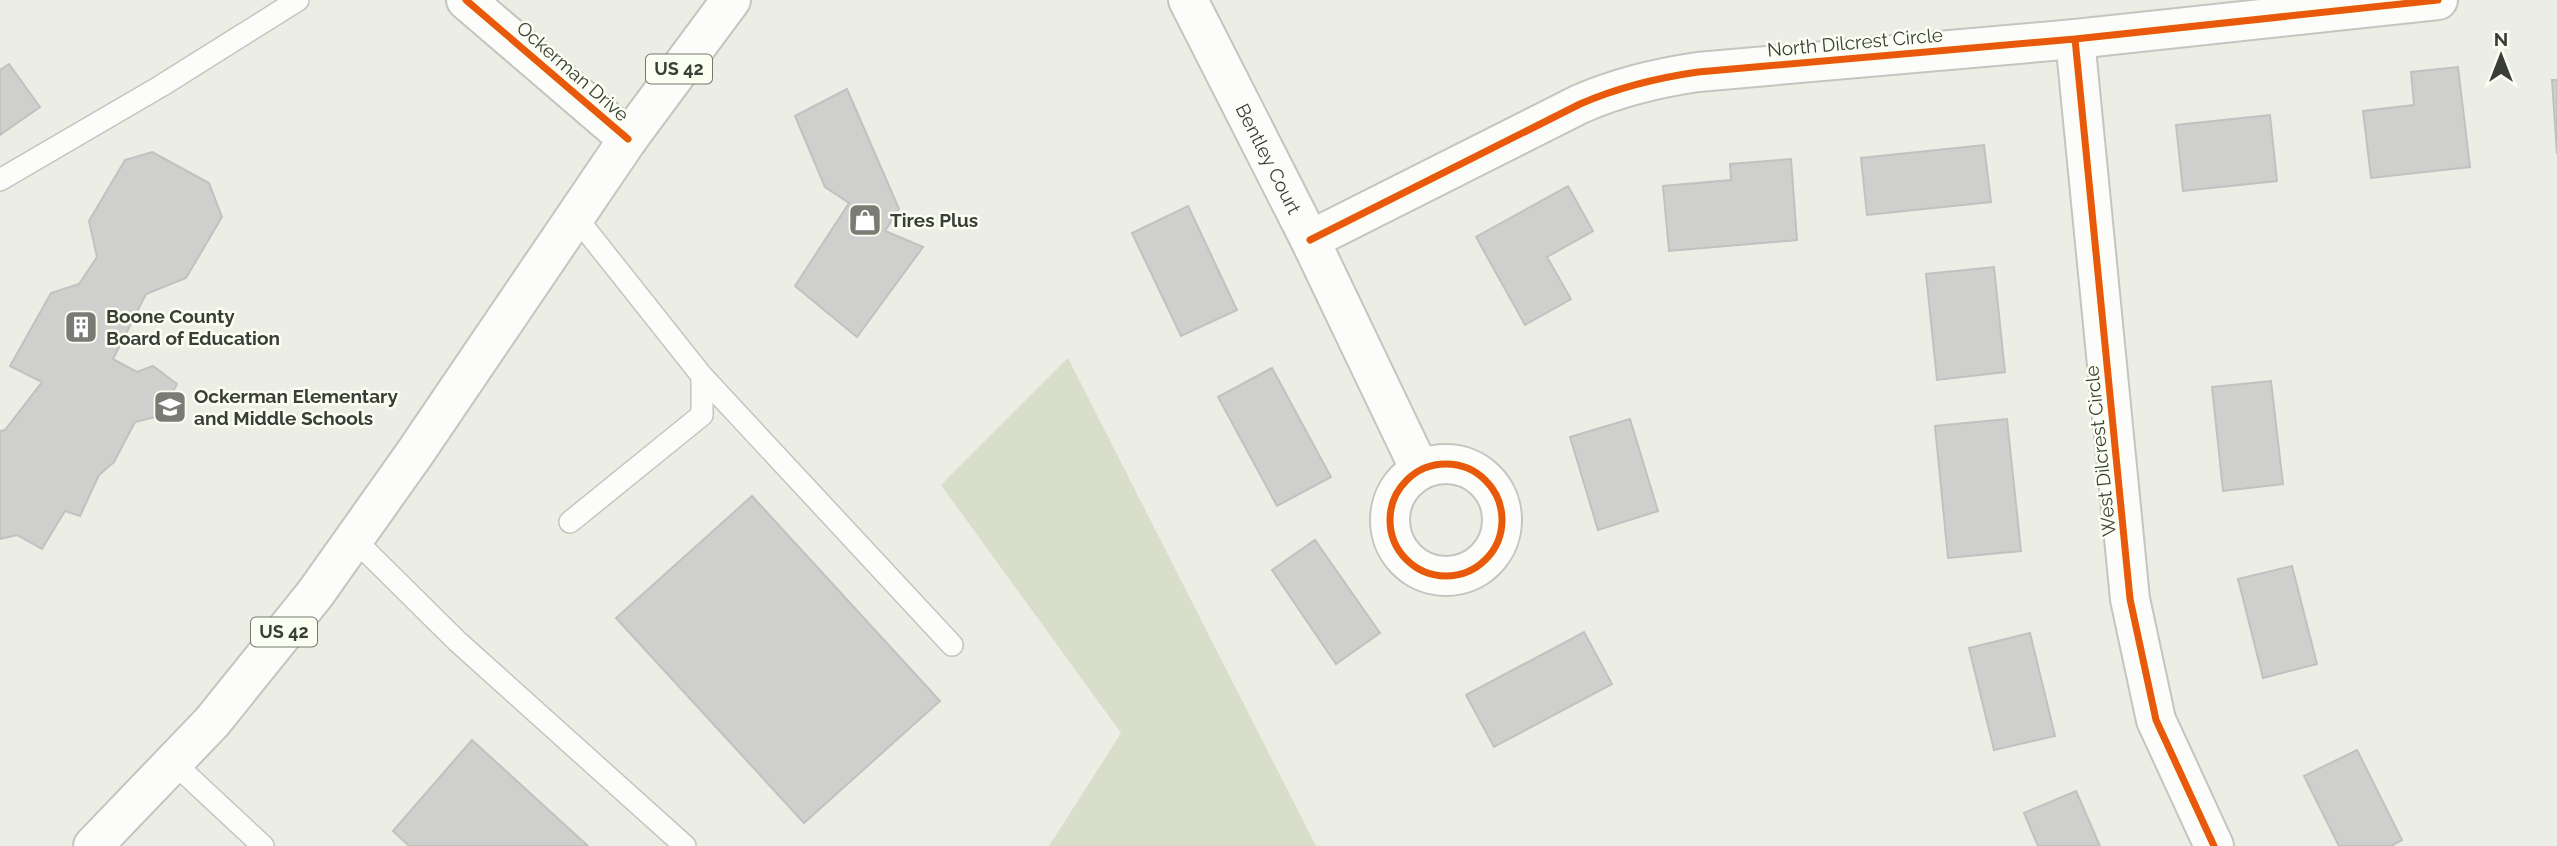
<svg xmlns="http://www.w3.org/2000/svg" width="2557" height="846" font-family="Raleway,sans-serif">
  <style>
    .green { fill: #d8deca }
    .building { fill: #cfcfce; stroke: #c1c1c0; stroke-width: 2 }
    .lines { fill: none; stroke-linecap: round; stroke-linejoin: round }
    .service-casing { stroke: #c3c5be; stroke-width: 24 }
    .minor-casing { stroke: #c3c5be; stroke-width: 42 }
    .primary-casing { stroke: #c3c5be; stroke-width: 42 }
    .service { stroke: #fcfcfb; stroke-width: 21 }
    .minor { stroke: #fcfcfb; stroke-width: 38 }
    .primary { stroke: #fcfcfb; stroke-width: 38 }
    .cycleway-casing { stroke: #fbfff2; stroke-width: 11 }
    .cycleway { stroke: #e8590c; stroke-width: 7 }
    .labels { text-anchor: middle; stroke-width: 5; stroke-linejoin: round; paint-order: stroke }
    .shield { fill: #fbfff2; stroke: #75776f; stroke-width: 2 }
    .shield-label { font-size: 18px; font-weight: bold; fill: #3b3d37 }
    .street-label { font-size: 19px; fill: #3b3d37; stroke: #fbfff2 }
    .poi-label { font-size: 19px; font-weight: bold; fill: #3b3d37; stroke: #fbfff2; text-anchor: start }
  </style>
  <rect width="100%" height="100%" fill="#eceee6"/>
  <path class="green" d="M1068 358 1316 846H1049L1121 733 941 485Z"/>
  <path class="building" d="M9 64 40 107 0 135V70Z
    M2458 67 2470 167 2371 178 2363 111 2414 105 2411 72Z
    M2552 80H2557V154Z
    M847 89 899 209 885 231 923 247 857 337 795 286 849 203 825 187 795 116Z
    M2270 115 2277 181 2183 191 2176 125Z
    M1984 145 1991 202 1867 215 1861 158Z
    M152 152 209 183 222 217 186 278 146 294 113 359 137 372 153 366 177 384 160 416 135 422 114 462 99 475 80 516 65 511 42 549 17 535 0 539V431L5 430 42 382 10 366 51 293 79 284 97 257 89 221 125 160Z
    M1791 159 1797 240 1669 251 1663 186 1731 180 1730 164Z
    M1568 186 1593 231 1547 257 1571 299 1525 325 1476 237Z
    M1188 206 1237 310 1181 336 1132 233Z
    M1994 267 2005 372 1937 380 1926 274Z
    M1272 368 1331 477 1277 506 1218 397Z
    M2271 381 2283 484 2223 491 2212 387Z
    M1630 419 1658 511 1598 530 1570 437Z
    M2007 419 2021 551 1948 558 1935 426Z
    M752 496 940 701 804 823 616 618Z
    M1315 540 1380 633 1336 664 1272 570Z
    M2292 566 2317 664 2263 678 2238 579Z
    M1584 632 1612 684 1494 747 1466 695Z
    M2030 633 2055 736 1994 750 1969 648Z
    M472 740 588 846H409L393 831Z
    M2357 750 2402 840 2391 846H2339L2304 776Z
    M2076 791 2100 846H2038L2024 813Z"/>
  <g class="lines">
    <defs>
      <path id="service" d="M0 180 161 86 298 0
        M702 376 952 645
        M570 522 702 415V376L575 216
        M354 539 457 641 685 846
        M174 763 263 846"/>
      <g id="minor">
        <path d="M466 0 628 139"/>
        <path id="s1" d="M1188 0 1310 240 1420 470"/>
        <path d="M2075 39 2130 599 2156 720 2214 846"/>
        <path d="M1310 240 1580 104C1619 87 1656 78 1698 72L2075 39 2438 0"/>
        <circle cx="1446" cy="520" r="56"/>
      </g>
      <path id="primary" d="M93 846 212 722 315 594 415 453 628 139 731 0"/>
    </defs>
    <use href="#service" class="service-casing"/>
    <use href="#minor" class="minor-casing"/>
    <use href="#primary" class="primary-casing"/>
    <use href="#service" class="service"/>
    <use href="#minor" class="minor"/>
    <use href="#primary" class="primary"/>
    <defs>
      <path id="cycleway" d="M466 0 628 139
        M2075 39 2130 599 2156 720 2214 846
        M1310 240 1580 104C1619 87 1656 78 1698 72L2075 39 2438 0
        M1390 520a56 56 0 1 1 112 0a56 56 0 1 1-112 0Z"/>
    </defs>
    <use href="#cycleway" class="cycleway-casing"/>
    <use href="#cycleway" class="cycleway"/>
  </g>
  <defs>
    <symbol id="shop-square" viewBox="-11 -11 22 22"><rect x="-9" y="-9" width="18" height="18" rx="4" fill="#797b74" stroke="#fbfff2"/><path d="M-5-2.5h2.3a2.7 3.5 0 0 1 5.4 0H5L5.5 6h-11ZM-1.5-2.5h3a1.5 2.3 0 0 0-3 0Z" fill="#fff"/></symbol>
    <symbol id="building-square" viewBox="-11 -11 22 22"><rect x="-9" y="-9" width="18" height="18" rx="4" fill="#797b74" stroke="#fbfff2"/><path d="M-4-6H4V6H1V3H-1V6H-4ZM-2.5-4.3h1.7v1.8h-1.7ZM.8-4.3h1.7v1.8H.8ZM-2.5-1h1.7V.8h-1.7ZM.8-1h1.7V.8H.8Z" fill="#fff"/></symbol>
    <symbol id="school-square" viewBox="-11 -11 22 22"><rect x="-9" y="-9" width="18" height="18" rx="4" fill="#797b74" stroke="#fbfff2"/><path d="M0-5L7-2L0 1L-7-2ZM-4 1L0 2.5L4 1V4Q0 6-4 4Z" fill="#fff"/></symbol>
  </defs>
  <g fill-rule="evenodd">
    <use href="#shop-square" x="846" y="201" width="38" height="38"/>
    <use href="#building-square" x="62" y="308" width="38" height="38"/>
    <use href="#school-square" x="151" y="388" width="38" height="38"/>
  </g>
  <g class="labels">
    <g class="shield">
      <rect x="646" y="54.5" width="66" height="29" rx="5"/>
      <rect x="251" y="617.5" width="66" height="29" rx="5"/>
    </g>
    <g class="shield-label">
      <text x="679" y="75">US 42</text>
      <text x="284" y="638">US 42</text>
    </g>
    <g class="street-label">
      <text transform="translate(1855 42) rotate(-5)" y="7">North Dilcrest Circle</text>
      <text transform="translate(573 71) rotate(41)" y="7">Ockerman Drive</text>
      <text dy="7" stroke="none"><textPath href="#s1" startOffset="178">Bentley Court</textPath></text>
      <text transform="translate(2100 451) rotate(-96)" y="7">West Dilcrest Circle</text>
    </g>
    <g class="poi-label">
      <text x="890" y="227">Tires Plus</text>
      <text x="106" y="323">Boone County<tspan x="106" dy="22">Board of Education</tspan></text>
      <text x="194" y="403">Ockerman Elementary<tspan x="194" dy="22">and Middle Schools</tspan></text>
    </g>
  </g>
  <g transform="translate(2501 56)" stroke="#fbfff2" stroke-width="5" paint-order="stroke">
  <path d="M0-5L12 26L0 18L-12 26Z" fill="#3b3d37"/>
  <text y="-10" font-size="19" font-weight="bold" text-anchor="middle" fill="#3b3d37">N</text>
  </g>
</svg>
